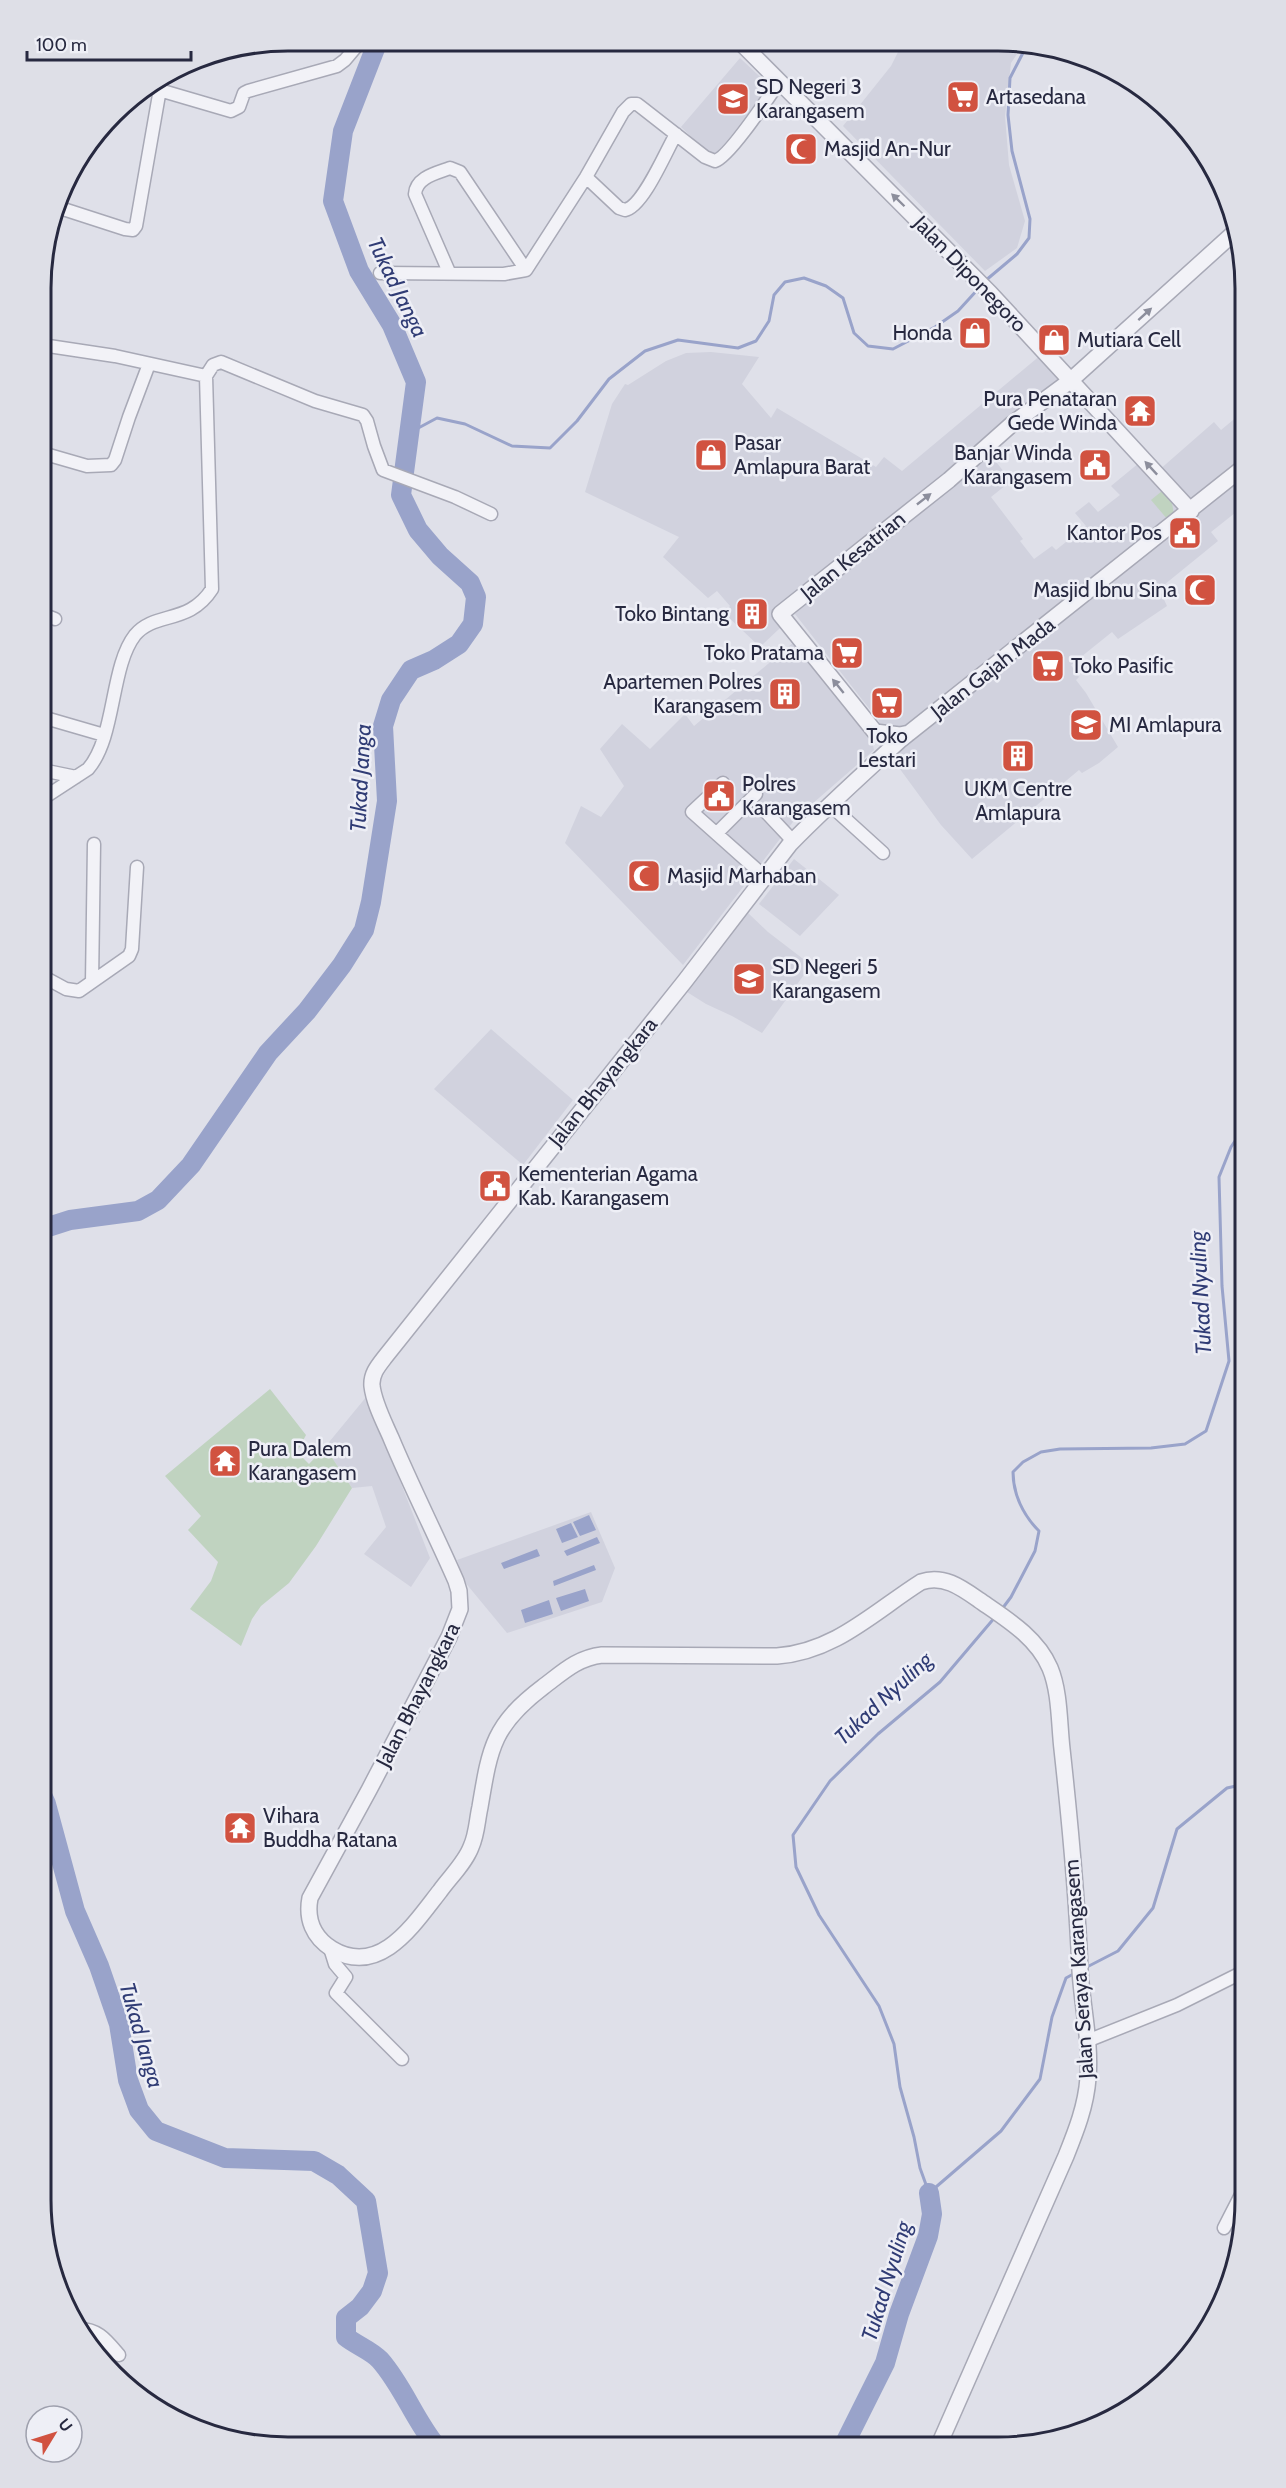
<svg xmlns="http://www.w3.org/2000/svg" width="1286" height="2488" font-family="Cabin,sans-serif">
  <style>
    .built { fill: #d1d2de }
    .green { fill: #c0d3c0 }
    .water { fill: #99a3ca }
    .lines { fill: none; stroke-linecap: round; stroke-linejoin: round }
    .stream { stroke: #99a3ca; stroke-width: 3 }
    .river { stroke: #99a3ca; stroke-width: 20 }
    .minor-casing { stroke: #a8a9b6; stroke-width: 15 }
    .tertiary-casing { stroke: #a8a9b6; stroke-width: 18 }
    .minor { stroke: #f2f2f7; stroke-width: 12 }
    .tertiary { stroke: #f2f2f7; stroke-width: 15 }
    .oneway { fill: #8c8e9c }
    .labels { text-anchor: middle; stroke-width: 5; stroke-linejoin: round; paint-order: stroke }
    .poi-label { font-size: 21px; fill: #272940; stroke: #eeeff6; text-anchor: start }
    .street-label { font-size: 21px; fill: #272940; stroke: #eeeff6 }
    .water-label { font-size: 22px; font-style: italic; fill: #303c75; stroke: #eeeff6 }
    .rim { fill: none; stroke: #272940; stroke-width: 3 }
  </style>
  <rect width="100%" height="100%" fill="#dfe0e9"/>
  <path class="built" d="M902 44 1023 45 1011 63 1005 116 1009 165 1025 221 1017 248 985 271 843 126 891 66Z
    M740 58 771 87 717 155 706 151 681 127Z
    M1048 349 1078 382 990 454 1011 481 991 497 1023 539 1020 541 1034 559 1052 546 1056 550 1086 526 1075 513 1089 502 1098 512 1120 495 1111 486 1145 458 1158 471 1214 422 1221 430 1245 410V505L1211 532 1218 541 1159 589 1167 606 1118 639 1112 632 1071 665 1079 677 1076 680 1086 693 1118 747 1099 763 1082 773 1079 770 972 859 941 825 883 746 879 721 795 614 760 647 724 613 730 606 717 591 708 598 663 557 679 537 585 492 612 404 625 384 628 385 666 361 686 353 711 352 759 357 742 384 771 418 777 408 876 467 884 457 902 471Z
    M794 642 870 732 874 750 796 818 683 965 565 843 581 806 601 817 624 786 600 749 622 724 650 749 685 714 694 726Z
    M794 859 839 895 800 936 759 904Z
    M747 912 768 932 811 965 762 1033 732 1016 706 1004 687 992Z
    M491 1029 573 1100 523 1165 434 1089Z
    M367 1396 430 1558 411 1587 364 1554 386 1527 372 1486 352 1488 325 1447Z
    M591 1512 615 1568 602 1602 507 1633 464 1581 457 1560Z"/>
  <path class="green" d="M1162 491 1172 503 1174 515 1168 520 1151 500Z
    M270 1389 306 1435 297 1452 309 1464 325 1447 352 1488 316 1546 289 1583 261 1606 252 1619 241 1646 190 1609 211 1581 218 1562 188 1530 201 1516 165 1476Z"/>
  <path class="water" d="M589 1515 596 1530 580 1536 573 1522Z
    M571 1523 578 1537 562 1543 556 1529Z
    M597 1537 600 1543 567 1556 564 1551Z
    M537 1549 540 1556 504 1569 501 1563Z
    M594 1565 596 1570 554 1586 553 1581Z
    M585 1589 589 1601 561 1611 556 1598Z
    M549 1600 553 1614 525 1623 521 1610Z"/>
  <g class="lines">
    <path class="stream" d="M985 281 1017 254 1029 238 1030 219 1012 151 1008 115 1010 78 1027 45
      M409 433 437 418 465 424 512 446 550 448 577 421 609 379 645 351 678 340 738 348 756 341 769 321 774 295 785 282 804 278 826 286 843 298 854 333 868 346 893 349 935 327 958 311 979 288
      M1002 1609 1011 1597 1035 1551 1039 1531C1023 1515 1013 1494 1013 1472L1023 1462 1041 1452 1060 1449 1151 1448 1185 1444 1206 1431 1229 1361 1222 1286 1219 1177 1231 1147 1245 1126
      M996 1616 940 1682 878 1734 830 1781 793 1835 796 1867 819 1915 879 2006 894 2044 900 2087 914 2137 920 2168 929 2193 1001 2131 1040 2079 1052 2017 1066 1978 1077 1972
      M1085 1968 1118 1951 1153 1908 1177 1829 1227 1788 1245 1784"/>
    <path class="river" d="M42 1229 70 1220 138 1211 158 1200 191 1165 268 1053 307 1011 342 965 364 930 371 902 387 801 383 726 391 700 411 670 434 660 459 644 473 624 476 597 470 583 440 556 418 530 401 495 416 382 392 325 359 271 333 201 343 131 378 41
      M41 1793 46 1804 75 1911 99 1966 119 2024 128 2080 139 2110 156 2131 225 2158 314 2161 338 2175 366 2201 378 2273 372 2291 360 2307 346 2318V2337C356 2345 372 2351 380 2360 403 2386 414 2419 436 2446
      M843 2447 885 2363 899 2314 928 2236 932 2214 929 2193"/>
    <defs>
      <path id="minor" d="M149 87 231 111 239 107 244 93 248 91 337 66 345 60 361 41
        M586 177 619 208 625 210C643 207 666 151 676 134
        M57 207 125 229 133 230 136 226 160 89
        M449 272 415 194C416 177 437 173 450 168L460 172 526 270
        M380 273 504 274 526 270 586 177 623 112 631 104H637L641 107 705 157 715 161C729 157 768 98 779 82
        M42 345 115 356 206 376 213 365 221 362 315 401 363 415 367 421 374 446 383 470 455 497 491 514
        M42 453 87 466 111 465 115 460 129 417 149 364
        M42 614 55 619
        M42 717 104 735
        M42 770 76 777
        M723 783 692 812 765 877
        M42 799 88 769C116 737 110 667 135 635 155 611 189 625 212 589L206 376
        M829 804 883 853
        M764 810 793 841
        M717 833 756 794
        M42 976 66 989 79 991 129 956 132 949 137 867
        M92 982 94 844
        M42 1006 46 978
        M330 1948 335 1964 346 1977 336 1993 402 2059
        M1087 2041 1177 2005 1245 1971
        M1224 2228 1245 2187
        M78 2329C98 2328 107 2341 119 2355"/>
      <path id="tertiary" d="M741 43 990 293 1191 511
        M909 733 900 735 875 732 780 614 949 480 1012 424 1070 381 1236 231
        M938 2447 1066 2156C1076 2131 1086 2106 1088 2078 1091 2042 1082 2006 1080 1970 1077 1896 1070 1822 1062 1749 1059 1723 1060 1692 1050 1668 1037 1637 1005 1618 979 1600 962 1588 943 1574 921 1582 875 1611 835 1652 777 1656L602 1655C577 1658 563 1672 543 1687 493 1725 490 1747 480 1807 477 1820 477 1834 471 1847 465 1863 450 1877 440 1891 414 1924 380 1978 332 1949 313 1937 306 1919 310 1898L369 1790 449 1637 460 1609 459 1591 456 1581C435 1533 411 1486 391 1438 384 1422 374 1403 372 1386 371 1374 378 1366 385 1357L685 981 790 844C825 808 862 775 899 741L1245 466"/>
    </defs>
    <use href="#minor" class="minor-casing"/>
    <use href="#tertiary" class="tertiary-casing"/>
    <use href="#minor" class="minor"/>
    <use href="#tertiary" class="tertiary"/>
  </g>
  <defs><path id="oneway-solid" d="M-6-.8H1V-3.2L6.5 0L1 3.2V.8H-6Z" transform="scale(1.5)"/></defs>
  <g class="oneway">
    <use href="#oneway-solid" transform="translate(898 200) rotate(-136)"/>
    <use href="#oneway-solid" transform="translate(1145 314) rotate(-42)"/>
    <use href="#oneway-solid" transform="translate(1151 468) rotate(-133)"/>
    <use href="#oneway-solid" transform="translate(924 499) rotate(-38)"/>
    <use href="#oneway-solid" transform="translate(838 686) rotate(-129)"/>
  </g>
  <defs>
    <symbol id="supermarket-square" viewBox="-11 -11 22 22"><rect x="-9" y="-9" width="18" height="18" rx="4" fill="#d15240" stroke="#eeeff6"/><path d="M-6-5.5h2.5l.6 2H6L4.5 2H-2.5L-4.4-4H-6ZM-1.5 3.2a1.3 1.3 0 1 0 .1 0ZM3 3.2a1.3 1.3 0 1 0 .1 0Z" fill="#fff"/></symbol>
    <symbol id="school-square" viewBox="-11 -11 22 22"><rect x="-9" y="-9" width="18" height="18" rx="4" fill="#d15240" stroke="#eeeff6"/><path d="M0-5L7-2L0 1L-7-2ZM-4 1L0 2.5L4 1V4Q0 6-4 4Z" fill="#fff"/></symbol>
    <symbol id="mosque-square" viewBox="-11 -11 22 22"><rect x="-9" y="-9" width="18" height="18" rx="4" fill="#d15240" stroke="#eeeff6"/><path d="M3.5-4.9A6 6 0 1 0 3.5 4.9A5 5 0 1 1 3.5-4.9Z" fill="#fff"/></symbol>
    <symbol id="shop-square" viewBox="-11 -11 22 22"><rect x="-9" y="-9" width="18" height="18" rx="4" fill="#d15240" stroke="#eeeff6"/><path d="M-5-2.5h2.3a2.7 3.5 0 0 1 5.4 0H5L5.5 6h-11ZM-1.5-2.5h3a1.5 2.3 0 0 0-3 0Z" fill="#fff"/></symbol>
    <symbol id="temple-square" viewBox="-11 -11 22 22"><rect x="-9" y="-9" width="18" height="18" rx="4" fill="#d15240" stroke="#eeeff6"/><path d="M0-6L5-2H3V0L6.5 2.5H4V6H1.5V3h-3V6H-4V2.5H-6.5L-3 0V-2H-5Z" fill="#fff"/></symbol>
    <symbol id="civic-square" viewBox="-11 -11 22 22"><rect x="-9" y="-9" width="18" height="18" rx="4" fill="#d15240" stroke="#eeeff6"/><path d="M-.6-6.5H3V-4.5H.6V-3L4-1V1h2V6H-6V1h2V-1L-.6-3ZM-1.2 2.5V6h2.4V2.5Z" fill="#fff"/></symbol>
    <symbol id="building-square" viewBox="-11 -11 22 22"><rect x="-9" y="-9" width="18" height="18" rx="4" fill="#d15240" stroke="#eeeff6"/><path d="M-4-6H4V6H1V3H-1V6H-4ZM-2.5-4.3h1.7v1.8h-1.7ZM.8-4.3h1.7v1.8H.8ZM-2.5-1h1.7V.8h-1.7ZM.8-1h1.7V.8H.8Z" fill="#fff"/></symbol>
  </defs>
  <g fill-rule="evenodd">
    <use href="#supermarket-square" x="944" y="78" width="38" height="38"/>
    <use href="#school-square" x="714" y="80" width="38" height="38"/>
    <use href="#mosque-square" x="782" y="130" width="38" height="38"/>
    <use href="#shop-square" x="956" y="314" width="38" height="38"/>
    <use href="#shop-square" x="1035" y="321" width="38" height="38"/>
    <use href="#temple-square" x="1121" y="392" width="38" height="38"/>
    <use href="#shop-square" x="692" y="436" width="38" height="38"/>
    <use href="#civic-square" x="1076" y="446" width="38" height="38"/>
    <use href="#civic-square" x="1166" y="514" width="38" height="38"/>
    <use href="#mosque-square" x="1181" y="571" width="38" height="38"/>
    <use href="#building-square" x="733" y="595" width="38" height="38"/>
    <use href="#supermarket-square" x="828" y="634" width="38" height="38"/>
    <use href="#supermarket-square" x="1029" y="647" width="38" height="38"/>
    <use href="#building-square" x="766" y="675" width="38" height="38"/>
    <use href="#supermarket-square" x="868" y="684" width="38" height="38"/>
    <use href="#school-square" x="1067" y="706" width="38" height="38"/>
    <use href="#building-square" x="999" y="737" width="38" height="38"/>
    <use href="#civic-square" x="700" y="777" width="38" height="38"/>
    <use href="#mosque-square" x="625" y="857" width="38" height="38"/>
    <use href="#school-square" x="730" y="960" width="38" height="38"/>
    <use href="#civic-square" x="476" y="1167" width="38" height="38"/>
    <use href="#temple-square" x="206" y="1442" width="38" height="38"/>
    <use href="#temple-square" x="221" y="1809" width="38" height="38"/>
  </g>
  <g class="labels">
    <g class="poi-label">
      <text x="756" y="94">SD Negeri 3<tspan x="756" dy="24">Karangasem</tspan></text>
      <text x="986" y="104">Artasedana</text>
      <text x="824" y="156">Masjid An-Nur</text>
      <text x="952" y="340" text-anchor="end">Honda</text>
      <text x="1077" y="347">Mutiara Cell</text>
      <text x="1117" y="406" text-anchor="end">Pura Penataran<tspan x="1117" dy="24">Gede Winda</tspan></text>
      <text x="734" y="450">Pasar<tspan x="734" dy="24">Amlapura Barat</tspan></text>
      <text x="1072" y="460" text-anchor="end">Banjar Winda<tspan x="1072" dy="24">Karangasem</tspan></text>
      <text x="1162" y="540" text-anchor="end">Kantor Pos</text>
      <text x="1177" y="597" text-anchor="end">Masjid Ibnu Sina</text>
      <text x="729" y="621" text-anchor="end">Toko Bintang</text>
      <text x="824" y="660" text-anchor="end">Toko Pratama</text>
      <text x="1071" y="673">Toko Pasific</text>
      <text x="762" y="689" text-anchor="end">Apartemen Polres<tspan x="762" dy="24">Karangasem</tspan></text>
      <text x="1109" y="732">MI Amlapura</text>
      <text x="887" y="743" text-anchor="middle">Toko<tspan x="887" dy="24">Lestari</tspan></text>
      <text x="742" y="791">Polres<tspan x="742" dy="24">Karangasem</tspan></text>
      <text x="1018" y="796" text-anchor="middle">UKM Centre<tspan x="1018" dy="24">Amlapura</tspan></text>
      <text x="667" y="883">Masjid Marhaban</text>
      <text x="772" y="974">SD Negeri 5<tspan x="772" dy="24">Karangasem</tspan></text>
      <text x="518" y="1181">Kementerian Agama<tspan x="518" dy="24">Kab. Karangasem</tspan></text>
      <text x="248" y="1456">Pura Dalem<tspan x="248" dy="24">Karangasem</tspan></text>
      <text x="263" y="1823">Vihara<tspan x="263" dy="24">Buddha Ratana</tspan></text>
    </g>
    <g class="street-label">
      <text transform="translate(970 274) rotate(46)" y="7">Jalan Diponegoro</text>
      <text transform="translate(853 556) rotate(-39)" y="7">Jalan Kesatrian</text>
      <text transform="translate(993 668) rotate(-38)" y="7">Jalan Gajah Mada</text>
      <text transform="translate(603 1082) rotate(-51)" y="7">Jalan Bhayangkara</text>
      <text transform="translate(418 1695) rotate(-63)" y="7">Jalan Bhayangkara</text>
      <text transform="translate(1079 1969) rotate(-94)" y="7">Jalan Seraya Karangasem</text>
    </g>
    <g class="water-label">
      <text transform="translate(398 287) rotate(64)" y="8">Tukad Janga</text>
      <text transform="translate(360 778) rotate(-87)" y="8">Tukad Janga</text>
      <text transform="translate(1200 1293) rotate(-93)" y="8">Tukad Nyuling</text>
      <text transform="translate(883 1698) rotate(-43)" y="8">Tukad Nyuling</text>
      <text transform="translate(142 2035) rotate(74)" y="8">Tukad Janga</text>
      <text transform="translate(886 2281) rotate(-73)" y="8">Tukad Nyuling</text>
    </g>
  </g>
  <path d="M0 0H1286V2488H0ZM288 51H998A237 237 0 0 1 1235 288V2200A237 237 0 0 1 998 2437H288A237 237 0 0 1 51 2200V288A237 237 0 0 1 288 51Z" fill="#dedfe7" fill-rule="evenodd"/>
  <path class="rim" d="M288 51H998A237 237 0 0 1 1235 288V2200A237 237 0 0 1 998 2437H288A237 237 0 0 1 51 2200V288A237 237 0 0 1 288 51Z"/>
  <g transform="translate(54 2434) rotate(52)"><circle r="28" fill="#eeeff6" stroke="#9ea0ad" stroke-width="1.5"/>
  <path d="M0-4.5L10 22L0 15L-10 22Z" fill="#d15240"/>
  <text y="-9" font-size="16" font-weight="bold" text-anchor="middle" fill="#272940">U</text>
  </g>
  <path d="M27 51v9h164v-9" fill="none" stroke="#272940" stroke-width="3"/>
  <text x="36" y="51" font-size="18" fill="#272940" stroke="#eeeff6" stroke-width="4.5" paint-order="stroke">100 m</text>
</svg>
